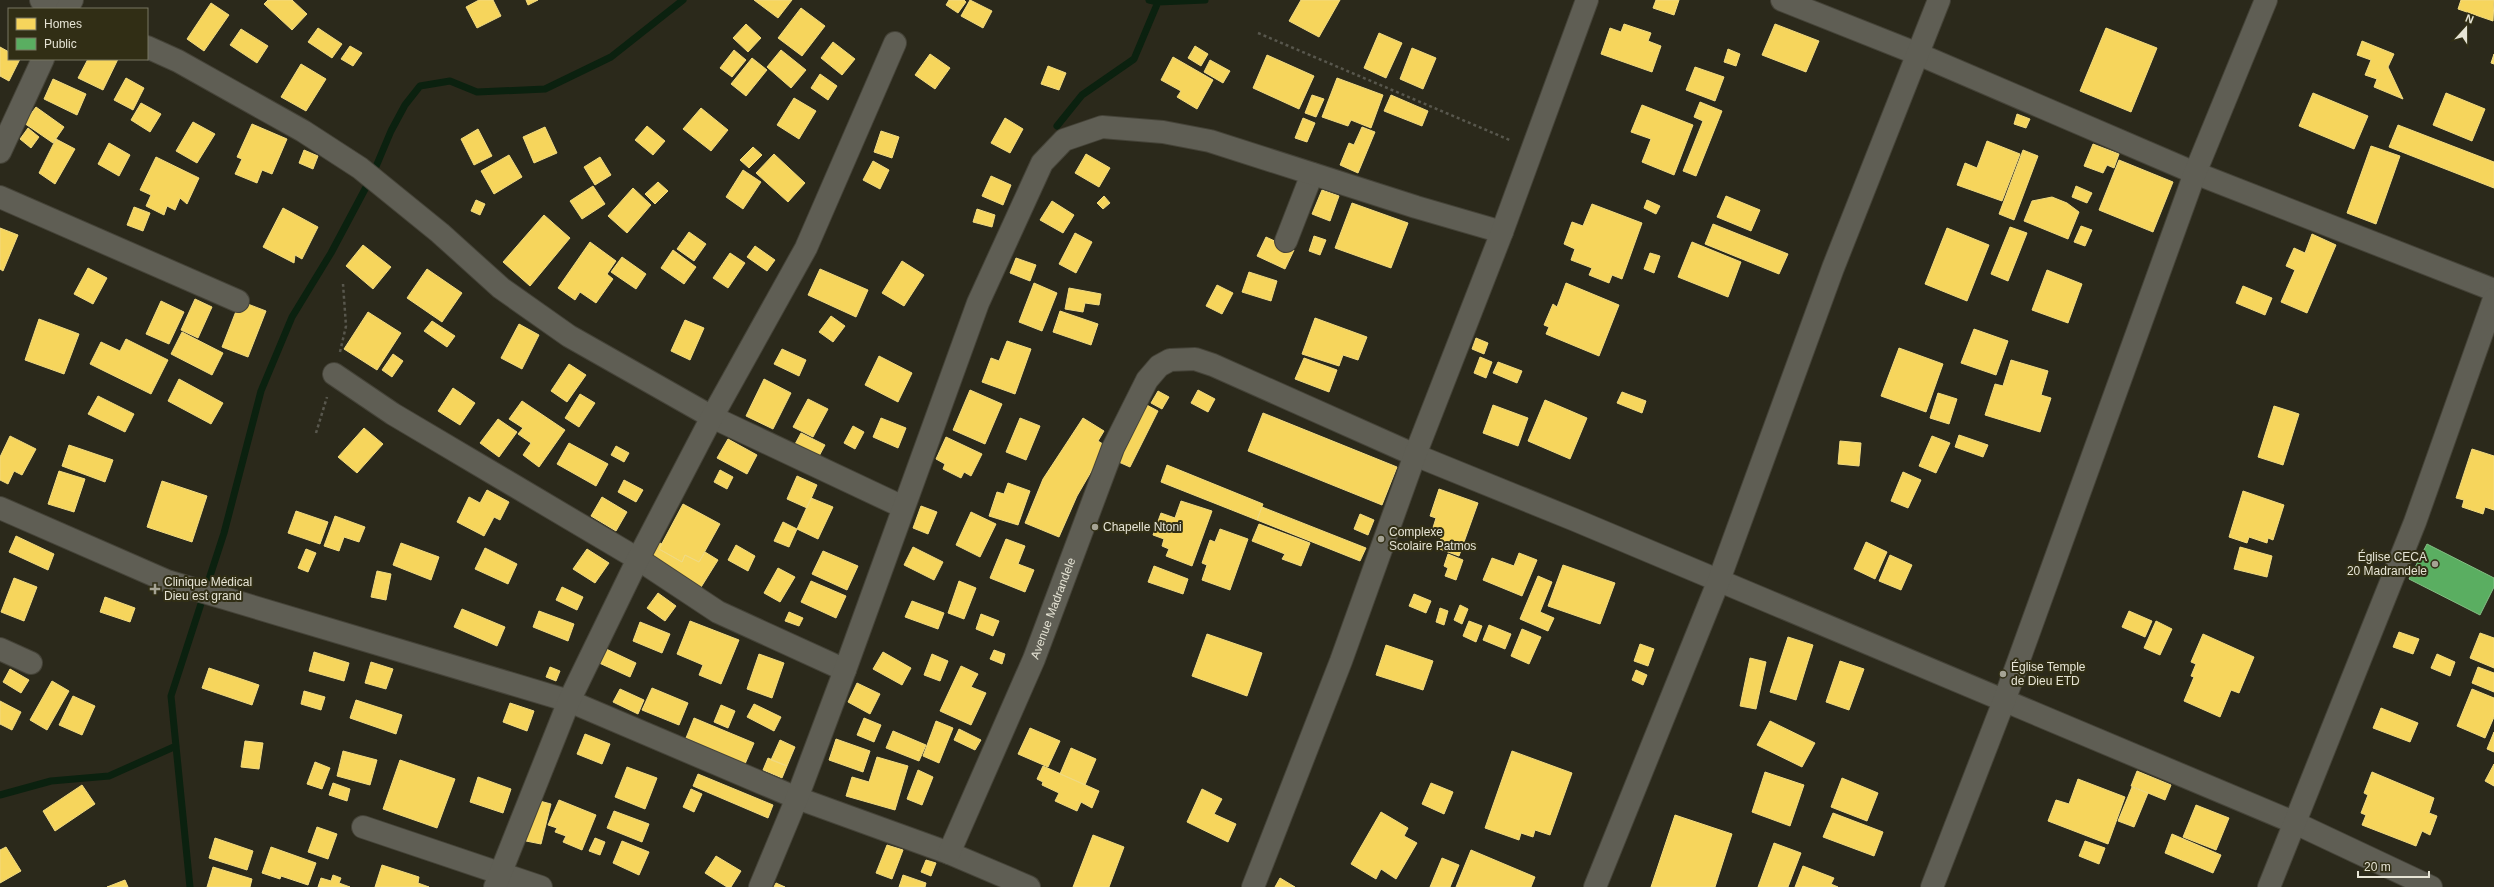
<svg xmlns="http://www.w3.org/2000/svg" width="2494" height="887" font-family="Arial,sans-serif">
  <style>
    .homes { fill: #f6d55c; stroke: #f1da80 }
    .public { fill: #5aae61; stroke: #84be84 }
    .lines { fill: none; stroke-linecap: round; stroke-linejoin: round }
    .stream { stroke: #0b210f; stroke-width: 7 }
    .street-casing { stroke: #454338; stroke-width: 24 }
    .secondary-casing { stroke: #454338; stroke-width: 24 }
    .path { stroke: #58574d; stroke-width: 2.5; stroke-dasharray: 3 3; stroke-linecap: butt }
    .street { stroke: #5f5e54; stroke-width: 22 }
    .secondary { stroke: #5f5e54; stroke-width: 22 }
    .poi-dot { fill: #a5a394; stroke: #312e15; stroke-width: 1.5 }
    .labels { text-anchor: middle; stroke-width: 4; stroke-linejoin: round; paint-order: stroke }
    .poi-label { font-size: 12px; fill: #e6e4d5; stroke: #312e15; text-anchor: start }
    .street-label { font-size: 12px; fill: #e6e4d5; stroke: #312e15 }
  </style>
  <rect width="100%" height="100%" fill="#2b291b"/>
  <path class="homes" d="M268 0H292L307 14 292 30 264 4Z
    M479 0H493L501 16 477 28 466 7Z
    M526 0H538L528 5Z
    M754 0H792L778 18Z
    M949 0H964L966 2 958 13 946 5Z
    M970 0 992 11 983 28 961 16Z
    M1301 0H1340L1319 37 1289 21Z
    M1656 0H1679L1674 15 1653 8Z
    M2461 0H2494L2493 21 2458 9Z
    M211 3 229 15 204 51 187 39Z
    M801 8 825 26 802 56 778 38Z
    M746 24 761 38 748 52 733 38Z
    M1624 24 1651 33 1648 41 1661 46 1652 72 1601 54 1610 28 1621 32Z
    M1775 24 1819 41 1806 72 1762 55Z
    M318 28 342 44 332 58 308 42Z
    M2106 28 2157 48 2131 112 2080 91Z
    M241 29 268 46 257 63 230 45Z
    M1379 33 1402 43 1386 78 1364 68Z
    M2362 41 2394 54 2388 67 2403 99 2374 87 2377 79 2365 75 2371 60 2357 55Z
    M833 42 855 59 842 75 821 58Z
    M350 46 362 53 353 66 341 59Z
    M1195 46 1208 54 1201 66 1188 58Z
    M0 47 9 52V59H20L9 81 0 76Z
    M1412 48 1436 58 1423 89 1400 79Z
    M1728 49 1740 54 1736 66 1724 62Z
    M734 50 746 60 732 77 720 68Z
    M781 50 806 70 791 88 767 67Z
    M930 54 950 68 935 89 915 75Z
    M2494 54V64L2491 63Z
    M1267 55 1314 76 1299 109 1253 88Z
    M1173 57 1213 80 1197 109 1177 97 1181 91 1161 80Z
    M752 58 767 70 746 96 731 84Z
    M88 59H118L103 90 78 78Z
    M1210 60 1230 71 1223 83 1204 72Z
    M301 64 326 79 306 111 281 97Z
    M1048 66 1066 73 1059 90 1041 84Z
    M1695 67 1724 77 1715 101 1686 90Z
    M820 74 837 86 828 100 811 88Z
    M126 78 144 88 133 110 114 100Z
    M1337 78 1383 95 1371 128 1351 120 1348 126 1322 117Z
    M53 79 86 94 77 115 44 99Z
    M2313 93 2368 116 2354 149 2299 126Z
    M2446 93 2485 109 2472 141 2433 125Z
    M1312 95 1324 99 1316 117 1305 113Z
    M1391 95 1428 111 1422 126 1384 111Z
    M794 98 816 111 799 139 777 125Z
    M1700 102 1722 111 1696 176 1683 171 1703 121 1694 117Z
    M141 103 161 114 150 132 131 120Z
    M1642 105 1693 125 1674 175 1642 162 1651 139 1631 132Z
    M36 107 64 127 53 143 24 123Z
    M701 108 728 130 711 151 683 129Z
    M2017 114 2030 119 2026 128 2014 124Z
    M1005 118 1023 129 1010 153 991 143Z
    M1303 118 1315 123 1307 142 1295 138Z
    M193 122 215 134 197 163 176 151Z
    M252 124 287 139 272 174 262 170 257 183 235 174 242 159 237 157Z
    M2398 125 2494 162V188L2389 147Z
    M647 126 665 141 653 155 635 140Z
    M545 127 557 153 534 163 523 137Z
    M1362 127 1375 132 1358 173 1340 165 1349 143 1354 145Z
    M28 128 39 137 31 148 20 139Z
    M478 129 492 156 474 165 461 139Z
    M881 131 899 137 892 158 874 152Z
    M56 139 75 149 55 184 39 173Z
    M1987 141 2020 154 2002 201 1957 185 1965 163 1977 168Z
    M109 143 130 155 119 176 98 164Z
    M2093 144 2119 154 2114 168 2107 165 2103 173 2084 166Z
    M2371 146 2400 156 2376 224 2347 213Z
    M753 147 762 155 749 168 740 160Z
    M304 150 318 156 313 169 299 163Z
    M2023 150 2038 156 2014 220 1999 214Z
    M774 154 805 183 788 202 756 173Z
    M1086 154 1110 168 1099 187 1075 173Z
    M509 155 522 177 494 194 481 171Z
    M156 157 199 178 187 204 180 198 175 210 167 206 164 215 146 206 151 195 140 190Z
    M600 157 611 175 595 185 584 167Z
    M2119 160 2173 182 2153 232 2099 210Z
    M873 161 889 170 880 189 863 180Z
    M743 170 761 182 743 209 726 197Z
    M991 176 1011 185 1003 205 982 196Z
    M658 182 668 191 655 204 645 194Z
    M593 186 605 204 582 219 570 201Z
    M2076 186 2092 193 2087 203 2072 197Z
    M633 188 651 205 627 233 608 216Z
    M1322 190 1339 196 1330 221 1312 214Z
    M1104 196 1110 203 1103 209 1097 203Z
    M1726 196 1760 210 1751 231 1717 217Z
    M2052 197 2067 203 2079 212 2068 239 2024 221 2032 201Z
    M476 200 485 204 480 215 471 211Z
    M1647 200 1660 206 1656 214 1644 208Z
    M1052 201 1074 215 1063 233 1040 220Z
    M1352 203 1408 223 1391 268 1335 248Z
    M1592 204 1642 223 1622 279 1612 275 1609 283 1589 275 1592 268 1571 260 1575 249 1564 244 1572 222 1583 226Z
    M134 207 150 213 143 231 127 225Z
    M283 208 318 227 302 259 295 255 294 263 263 247Z
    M977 209 995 215 992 227 973 222Z
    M544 215 570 238 530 286 503 262Z
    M1713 224 1788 254 1779 274 1705 244Z
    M2081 226 2092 230 2085 246 2074 242Z
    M2010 227 2027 233 2008 281 1991 274Z
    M0 228 18 235 3 271 0 269Z
    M1947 228 1989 245 1967 301 1925 284Z
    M689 232 706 244 694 261 677 249Z
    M1075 233 1092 242 1076 273 1059 264Z
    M2312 234 2336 245 2307 313 2281 302 2295 270 2286 266 2294 248 2305 253Z
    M1314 236 1326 240 1320 255 1309 251Z
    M1266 237 1294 250 1285 269 1257 256Z
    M590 242 616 261 607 274 613 279 596 303 580 292 575 300 558 288Z
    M1692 242 1741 262 1728 297 1678 277Z
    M363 245 391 267 373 289 346 266Z
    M755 246 775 260 767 271 747 257Z
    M673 250 696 267 684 284 661 268Z
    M730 253 745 263 728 288 713 278Z
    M1650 253 1660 256 1654 273 1644 269Z
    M622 257 646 274 636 289 611 272Z
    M1016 258 1036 265 1030 281 1010 273Z
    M902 261 924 275 904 306 882 293Z
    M88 268 107 278 93 304 74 294Z
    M427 269 462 293 442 322 407 298Z
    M820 269 868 290 856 317 808 295Z
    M2047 270 2082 284 2068 323 2032 310Z
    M1249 272 1277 281 1271 301 1242 292Z
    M1034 283 1057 293 1042 331 1019 322Z
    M1566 283 1619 305 1599 356 1546 334 1549 327 1544 325 1553 304 1557 307Z
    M1217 285 1233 293 1222 314 1206 306Z
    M2243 286 2272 298 2265 315 2236 303Z
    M1069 288 1101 294 1099 305 1085 303 1083 312 1065 309Z
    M195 299 212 307 198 338 181 330Z
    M161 301 184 312 169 344 146 334Z
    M240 301 266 311 248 357 222 347Z
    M1060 311 1098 324 1091 345 1053 332Z
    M368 312 401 333 377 370 344 349Z
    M831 316 845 326 833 342 819 332Z
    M1315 318 1367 337 1358 360 1343 355 1339 366 1302 354Z
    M39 319 79 334 64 374 25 360Z
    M685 320 704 328 690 360 671 351Z
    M432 321 455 336 447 347 424 331Z
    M519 324 539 335 522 369 501 358Z
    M1974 329 2008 341 1996 375 1961 363Z
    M182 332 223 353 212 375 171 354Z
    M1476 338 1488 343 1484 354 1472 349Z
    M126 339 168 360 151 394 90 364 101 342 120 351Z
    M1007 341 1031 349 1015 394 982 382 991 358 999 361Z
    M1899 348 1943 364 1926 412 1881 396Z
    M782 349 806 360 799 376 774 364Z
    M393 354 403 361 392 377 382 370Z
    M879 356 912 373 898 402 865 385Z
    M1480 357 1492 362 1486 378 1474 373Z
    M1304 358 1337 370 1329 392 1295 379Z
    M2011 360 2048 371 2041 395 2051 398 2040 432 1985 415 1995 384 2003 386Z
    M1498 362 1522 371 1517 383 1493 373Z
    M569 364 586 375 567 402 551 391Z
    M179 379 223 403 211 424 168 401Z
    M764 379 791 393 773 429 746 416Z
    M453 388 475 403 460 425 438 411Z
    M970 390 1002 404 985 444 953 430Z
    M1198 390 1215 399 1208 412 1191 403Z
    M1158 391 1169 397 1162 409 1151 403Z
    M1622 392 1646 401 1642 413 1617 403Z
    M1938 393 1957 399 1949 424 1930 418Z
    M580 394 595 403 579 427 565 418Z
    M98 396 134 414 125 432 88 414Z
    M808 399 828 409 813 437 793 427Z
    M1545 400 1587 418 1570 459 1528 441Z
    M522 401 565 430 539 467 523 455 531 443 518 434 523 428 509 419Z
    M1141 402 1158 411 1130 467 1112 459Z
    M1493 405 1528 418 1518 446 1483 433Z
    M2274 406 2299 414 2283 465 2258 457Z
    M1263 413 1397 467 1382 505 1248 451Z
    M881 418 906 428 898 448 873 437Z
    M1020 418 1040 426 1026 460 1006 452Z
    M1083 418 1104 431 1098 441 1106 446 1077 496 1059 537 1025 523 1043 479Z
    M498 419 517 432 499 457 480 443Z
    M853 426 864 432 855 449 844 443Z
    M364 428 383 444 357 473 338 457Z
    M801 433 825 445 818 458 794 446Z
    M1959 435 1988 445 1983 457 1955 447Z
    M10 436 36 449 22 475 14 471 8 484 0 480V457Z
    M1932 436 1950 443 1936 473 1919 466Z
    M946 437 982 454 971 476 964 472 961 478 943 469 945 464 936 459Z
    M728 439 757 455 747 474 717 458Z
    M1840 441 1861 443 1859 466 1838 464Z
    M569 443 608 464 596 486 557 464Z
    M69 445 113 460 105 482 62 466Z
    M616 446 629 453 624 462 611 455Z
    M2472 449 2494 456V510L2485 507 2483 514 2462 507 2464 500 2456 498Z
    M1167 465 1263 504 1257 520 1161 482Z
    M720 470 733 477 727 489 714 482Z
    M59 471 85 479 74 512 48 504Z
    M1903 472 1921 480 1908 508 1891 501Z
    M797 476 817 485 807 508 787 499Z
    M624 480 643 490 636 502 618 492Z
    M162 481 207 496 192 542 147 527Z
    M1008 483 1030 491 1018 525 989 516 997 492 1004 494Z
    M1439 489 1478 503 1459 556 1437 548 1441 538 1431 534 1436 518 1430 516Z
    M487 490 509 502 500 520 494 517 484 536 457 522 469 497 480 503Z
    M2243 491 2284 505 2273 540 2268 538 2267 543 2249 537 2247 543 2229 537Z
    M602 497 627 512 616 531 591 516Z
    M811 498 833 507 818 539 797 529Z
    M1181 501 1212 511 1192 566 1166 556 1169 549 1162 546 1164 539 1153 535 1161 513 1175 518Z
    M683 504 720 524 699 562 685 555 682 562 659 549Z
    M921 506 937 512 928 534 913 528Z
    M1262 507 1366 548 1360 561 1257 520Z
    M296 511 328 522 320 544 288 533Z
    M971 512 996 524 980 557 956 545Z
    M1360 514 1374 520 1368 535 1354 529Z
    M335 516 365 527 359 542 344 537 339 551 324 546Z
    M783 522 797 529 789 547 774 541Z
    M1259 524 1310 543 1301 566 1282 559 1285 554 1252 541Z
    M1220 529 1248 539 1230 590 1202 580 1207 565 1202 563 1210 540 1215 542Z
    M16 536 54 554 48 570 9 552Z
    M1006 539 1025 546 1018 564 1034 570 1025 592 990 578Z
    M656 541 662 544 659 549 682 562 685 555 699 562 705 552 718 560 698 592 658 566 650 551Z
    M1866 542 1887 552 1875 579 1854 569Z
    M401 543 439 557 431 580 393 565Z
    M736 545 755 556 748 571 728 560Z
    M913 547 943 562 934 580 904 565Z
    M2240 547 2272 556 2267 577 2234 569Z
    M485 548 517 564 508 584 475 569Z
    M306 549 316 553 308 572 298 568Z
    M587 549 609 563 595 583 573 569Z
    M823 551 858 566 847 590 812 574Z
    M1519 553 1537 560 1522 596 1483 580 1492 558 1514 566Z
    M1448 554 1463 560 1456 580 1445 576 1448 568 1444 566Z
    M1890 555 1912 565 1901 590 1879 581Z
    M1563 565 1615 583 1600 624 1548 606Z
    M1154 566 1188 579 1183 594 1148 582Z
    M778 568 795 577 780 602 764 593Z
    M377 571 391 574 386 600 371 597Z
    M1538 576 1552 582 1540 612 1554 618 1548 631 1520 619Z
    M14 578 37 587 24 621 1 612Z
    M811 581 846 596 836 618 801 602Z
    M959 581 976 588 964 619 948 613Z
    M562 587 583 597 577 610 556 600Z
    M658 593 676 606 665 621 647 608Z
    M1414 594 1431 601 1426 613 1409 606Z
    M105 597 135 608 130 622 100 612Z
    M912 601 944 613 938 629 905 617Z
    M1460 605 1468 609 1462 624 1454 620Z
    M1440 608 1448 611 1444 625 1436 622Z
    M462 609 505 627 497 646 454 627Z
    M539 611 574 624 568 641 533 627Z
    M2129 611 2152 621 2145 637 2122 627Z
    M789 612 803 618 799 626 785 621Z
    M981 614 999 621 993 636 976 629Z
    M690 621 739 640 721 684 699 675 703 665 677 654Z
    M1469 621 1482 626 1476 642 1463 636Z
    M2156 621 2172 629 2160 655 2144 648Z
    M640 622 670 634 662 653 633 641Z
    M1489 625 1511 634 1505 649 1483 640Z
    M1522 629 1541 637 1529 664 1511 656Z
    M2399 632 2419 639 2413 654 2393 647Z
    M2480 633 2494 638V668L2470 658Z
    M1207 634 1262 653 1247 696 1192 676Z
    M2203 634 2254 657 2239 693 2231 690 2220 717 2184 701 2194 677 2191 676 2196 664 2191 662Z
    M1788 637 1813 645 1796 700 1770 692Z
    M1640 644 1654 649 1648 666 1634 661Z
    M1386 645 1433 661 1423 690 1376 675Z
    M604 648 636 663 630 677 597 662Z
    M994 650 1005 654 1002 664 990 659Z
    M314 652 349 663 344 681 309 671Z
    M883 652 911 668 902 685 873 669Z
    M759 654 784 663 772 698 747 689Z
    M932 654 948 661 940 681 924 675Z
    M2437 654 2455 662 2450 676 2431 668Z
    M1750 658 1766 662 1756 709 1740 706Z
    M1840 661 1864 669 1849 710 1826 702Z
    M371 662 393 669 386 689 365 683Z
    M961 666 978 674 971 687 986 693 971 725 940 711Z
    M550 667 560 671 556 681 546 677Z
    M2478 667 2494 673V692L2472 683Z
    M209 668 259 685 252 705 202 688Z
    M10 669 29 680 21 693 3 682Z
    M1636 670 1647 675 1643 685 1632 680Z
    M52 681 69 691 47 730 30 720Z
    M857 683 880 694 870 714 848 702Z
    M652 688 688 703 679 725 642 710Z
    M620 689 644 700 638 714 613 702Z
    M2472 689 2494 698V717L2485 738 2457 726Z
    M304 691 325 697 321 710 301 704Z
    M73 696 95 706 82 735 59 725Z
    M356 700 402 715 396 734 350 718Z
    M0 701 21 712 12 730 0 724Z
    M510 703 534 711 527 731 503 722Z
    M754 704 781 717 774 731 747 717Z
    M721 705 735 711 728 728 714 722Z
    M2381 708 2418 723 2410 742 2373 728Z
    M694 718 754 743 745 764 686 738Z
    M864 718 881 725 874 742 857 735Z
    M936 721 953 728 939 763 923 756Z
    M1770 721 1815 743 1802 767 1757 745Z
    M1030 728 1060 741 1048 767 1018 754Z
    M959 729 981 740 975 750 954 740Z
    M893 731 926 745 919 761 886 748Z
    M2494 732V752L2487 749Z
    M585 734 610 744 602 764 577 754Z
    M836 739 870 751 863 772 829 760Z
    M780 740 795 747 787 766 771 760Z
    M245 741 263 743 259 769 241 767Z
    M1071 748 1096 759 1085 785 1060 774Z
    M343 751 377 760 370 785 337 776Z
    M1512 751 1572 773 1550 835 1535 830 1533 837 1521 833 1519 840 1485 828Z
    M877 757 908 766 895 810 846 796 852 777 869 782Z
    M768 758 787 766 782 778 763 770Z
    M400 760 455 779 437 828 383 809Z
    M315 762 330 768 322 789 307 784Z
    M2494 764V786L2485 781Z
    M1043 766 1099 791 1092 808 1081 802 1077 811 1055 801 1059 793 1042 785 1043 782 1037 779Z
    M627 767 657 778 645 809 615 797Z
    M918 770 933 777 922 805 907 799Z
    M2137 771 2171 785 2165 800 2131 786Z
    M1765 772 1804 785 1790 826 1752 812Z
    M2372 772 2434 798 2429 813 2437 816 2430 835 2422 831 2416 846 2362 825 2366 815 2361 813 2368 795 2364 793Z
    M698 774 773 805 768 818 693 786Z
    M478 777 511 789 503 813 470 802Z
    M1842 778 1878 793 1867 821 1831 807Z
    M2078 779 2125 797 2108 844 2048 821 2056 800 2069 804Z
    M333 783 350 789 347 801 329 795Z
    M1431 783 1453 792 1444 814 1422 804Z
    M82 785 95 804 55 831 43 811Z
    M2132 787 2148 793 2134 827 2118 821Z
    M691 789 702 794 694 812 683 807Z
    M1202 789 1222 799 1214 814 1236 824 1228 842 1187 822Z
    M536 800 551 804 541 844 526 841Z
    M559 800 596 815 582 850 563 842 566 836 555 832 557 828 548 825Z
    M2196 805 2229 818 2216 850 2183 837Z
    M614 811 649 824 642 842 607 828Z
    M1381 812 1408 828 1404 836 1417 843 1396 879 1381 869 1376 879 1351 864Z
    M1833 813 1883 832 1874 856 1823 837Z
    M1675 815 1732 834 1715 887H1651Z
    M317 827 337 834 328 859 308 852Z
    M2172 834 2221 855 2213 873 2165 853Z
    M1093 835 1124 847 1109 887H1073Z
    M215 838 253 851 247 870 209 858Z
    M595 838 605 842 600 855 589 851Z
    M622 841 649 852 639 875 613 863Z
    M2085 841 2105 848 2099 864 2079 856Z
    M1774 843 1801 853 1788 887H1758Z
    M887 845 903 850 892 879 876 873Z
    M6 847 21 871 0 883V850Z
    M271 847 316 863 308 885 281 876 280 879 262 873Z
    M1471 850 1535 877 1531 887H1456Z
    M716 856 741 871 731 887H727L705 873Z
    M1442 858 1459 865 1450 887H1430Z
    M926 860 936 863 931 876 921 872Z
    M382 865 419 877 418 883 429 887H375Z
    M1803 866 1834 878 1831 884 1838 887H1795Z
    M213 867 252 879 250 887H207Z
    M333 875 341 878 339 883 350 887H318L321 878 331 881Z
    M903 875 926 883 925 887H899Z
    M1280 878 1295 887H1275Z
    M125 880 128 887H107Z
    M776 883 785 887H774Z"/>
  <path class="public" d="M2427 544 2494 578V587L2480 615 2409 579Z"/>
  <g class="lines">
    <path class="stream" d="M1149 0 1158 2 1205 0
      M1057 126 1082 95 1134 59 1158 2
      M0 795 51 781 109 776 176 746
      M190 887 171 696 224 533 261 391 292 317 331 253 372 176 391 131 405 105 420 86 450 81 477 92 545 89 611 57 683 0"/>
    <defs>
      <g id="street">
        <path d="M41 0 58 9"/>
        <path d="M1782 0 1918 54 2195 173 2494 290"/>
        <path d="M147 47 178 61 303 131 360 168 440 233 501 288 569 336 712 417 903 507"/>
        <path d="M0 197 238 301"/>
        <path d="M1286 241 1312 174"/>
        <path d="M334 374 393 414 638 559 718 612 845 670"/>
        <path d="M0 508 167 581 569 701 797 798 949 853 1029 887"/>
        <path d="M0 649 31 663"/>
        <path d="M363 827 541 887"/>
        <path id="s1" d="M949 853 1034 659 1113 448 1147 380 1159 366 1170 360 1195 359 1213 365 1415 455 1575 520 2293 822 2431 887"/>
        <path d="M495 887 569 701 638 559 712 417 806 248 895 43"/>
        <path d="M760 887 797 798 845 670 978 303 1042 163 1064 140 1102 127 1163 132 1210 141 1416 207 1502 232"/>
        <path d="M1253 887 1341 661 1415 455 1502 232 1587 0"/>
        <path d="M1595 887 1719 580 1833 268 1939 0"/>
        <path d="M1932 887 2004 701 2195 173 2266 0"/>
        <path d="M2269 887 2415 522 2494 299"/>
      </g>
      <path id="secondary" d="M67 9 72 0
        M0 152 43 59"/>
    </defs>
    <use href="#street" class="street-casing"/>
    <use href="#secondary" class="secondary-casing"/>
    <path class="path" d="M1258 33 1512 141
      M340 352 346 326 343 284
      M316 433 327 397"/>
    <use href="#street" class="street"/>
    <use href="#secondary" class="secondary"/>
  </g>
  <g class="poi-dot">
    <circle cx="1095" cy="527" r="4"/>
    <circle cx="1381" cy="539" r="4"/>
    <circle cx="2435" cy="564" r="4"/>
    <path d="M153 583h4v4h4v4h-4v4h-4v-4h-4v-4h4z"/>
    <circle cx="2003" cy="674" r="4"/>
  </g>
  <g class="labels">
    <g class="poi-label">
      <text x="1103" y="531">Chapelle Ntoni</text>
      <text x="1389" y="536">Complexe<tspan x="1389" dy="14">Scolaire Patmos</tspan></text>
      <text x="2427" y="561" text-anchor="end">Église CECA<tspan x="2427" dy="14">20 Madrandele</tspan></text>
      <text x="164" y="586">Clinique Médical<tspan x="164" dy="14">Dieu est grand</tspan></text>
      <text x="2011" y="671">Église Temple<tspan x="2011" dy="14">de Dieu ETD</tspan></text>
    </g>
    <g class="street-label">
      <text dy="4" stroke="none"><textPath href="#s1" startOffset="266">Avenue Madrandele</textPath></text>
    </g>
  </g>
  <rect x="8" y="8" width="140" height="52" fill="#312e15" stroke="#797762"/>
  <rect x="16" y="18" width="20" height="12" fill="#f6d55c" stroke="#797762"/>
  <text x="44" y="28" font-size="12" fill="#e6e4d5">Homes</text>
  <rect x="16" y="38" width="20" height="12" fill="#5aae61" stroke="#797762"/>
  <text x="44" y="48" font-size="12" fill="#e6e4d5">Public</text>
  <g transform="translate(2466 28) rotate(21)" stroke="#312e15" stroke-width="3" paint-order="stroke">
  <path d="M0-3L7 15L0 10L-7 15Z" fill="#e6e4d5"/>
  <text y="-6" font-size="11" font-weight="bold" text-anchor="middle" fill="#e6e4d5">N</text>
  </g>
  <path d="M2358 871v6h71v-6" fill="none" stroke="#e6e4d5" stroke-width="2"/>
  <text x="2364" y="871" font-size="12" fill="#e6e4d5" stroke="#312e15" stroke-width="3" paint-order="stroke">20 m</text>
</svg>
